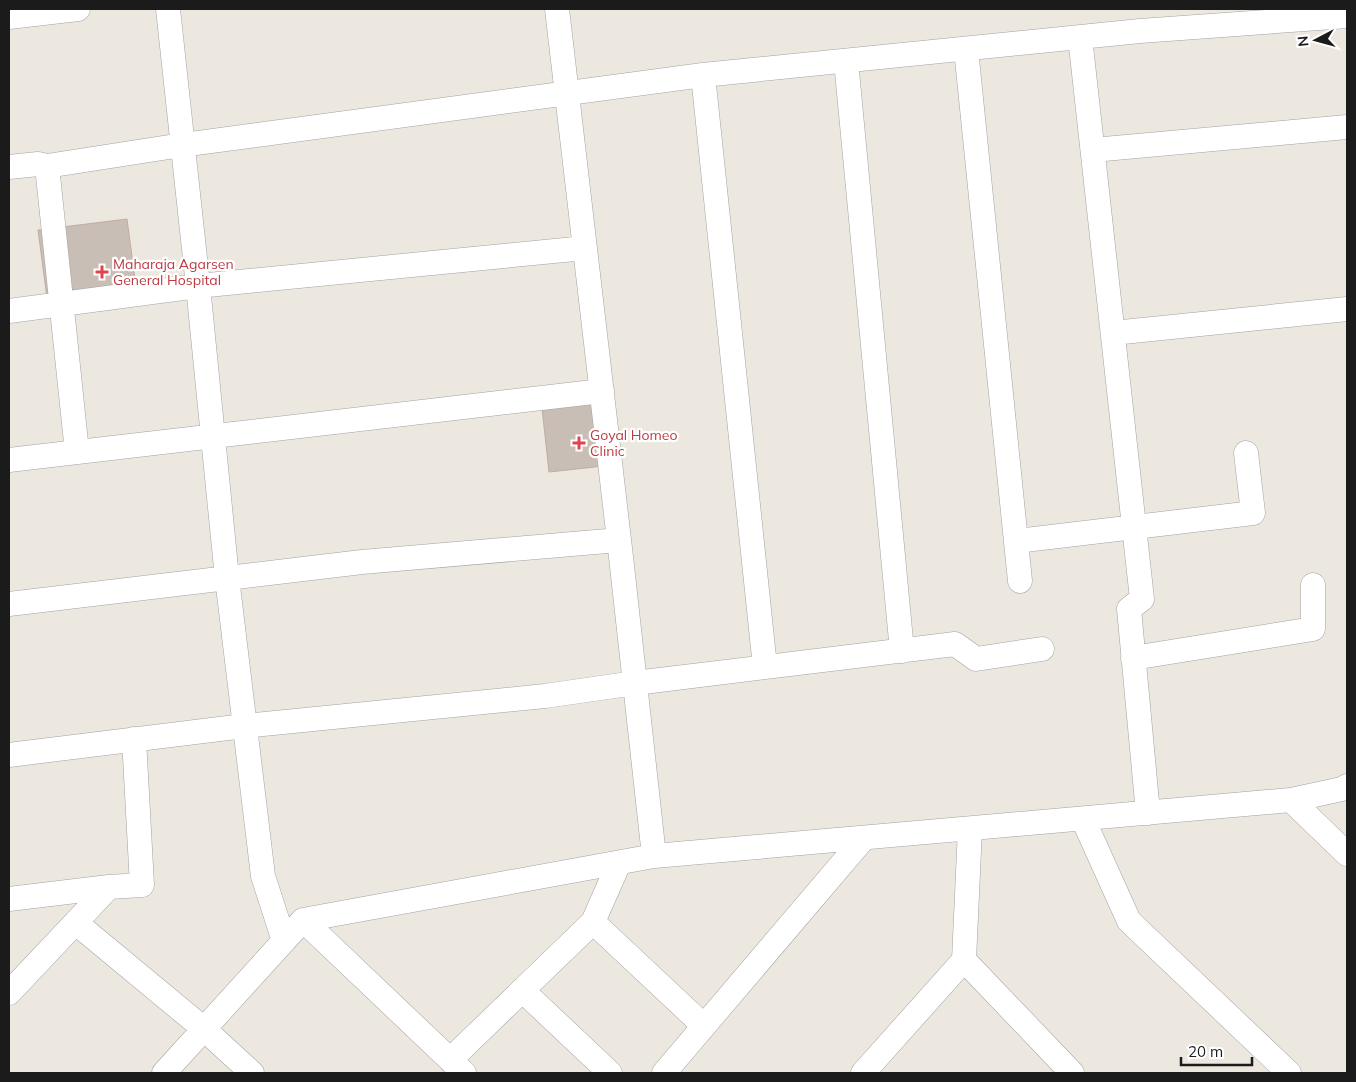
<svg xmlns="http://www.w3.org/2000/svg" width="1356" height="1082" font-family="Mulish,sans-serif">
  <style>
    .building { fill: #c9beb5; stroke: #c0ada1 }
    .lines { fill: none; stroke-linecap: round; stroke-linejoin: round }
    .street-casing { stroke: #a2a2a2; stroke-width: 25 }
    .street { stroke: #fff; stroke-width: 24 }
    .health-dot { fill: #e0444e; stroke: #fff; stroke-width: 2 }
    .labels { text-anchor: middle; stroke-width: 4.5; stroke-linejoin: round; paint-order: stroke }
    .health-label { font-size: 14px; fill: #be3a42; stroke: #fff; text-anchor: start }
  </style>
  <rect width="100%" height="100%" fill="#ede8df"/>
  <path class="building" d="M127 219 136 286 47 298 38 230Z
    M597 402 604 466 549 472 542 408Z"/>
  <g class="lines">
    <defs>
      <path id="street" d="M168 9 198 286 227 578 263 876 284 941
        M557 9 621 557 654 856
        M9 17 78 9
        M1080 37 1142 599 1129 609 1148 813
        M966 49 1020 581
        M846 61 902 651
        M703 75 765 667
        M1093 150 1347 127
        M47 166 77 452
        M9 167 38 164 47 166 182 145 703 75 1140 31 1347 16
        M9 311 198 286 585 248
        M1113 333 1347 309
        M9 460 602 391
        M1016 541 1253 513 1246 453
        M9 604 362 562 619 540
        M1133 658 1313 629V585
        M9 755 244 726 545 696 635 683 955 644 976 659 1042 649
        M1291 800 1347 854
        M1083 819 1129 921 1289 1073
        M619 863 593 922 704 1026
        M109 887 142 885 134 739
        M9 899 109 887 9 993
        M303 920 464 1073
        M76 923 204 1029 252 1073
        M964 960 1072 1073
        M522 990 610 1073
        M450 1060 593 922
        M164 1073 303 920 654 856 1291 800 1342 789 1347 786
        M664 1073 864 838
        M863 1073 964 960 970 829"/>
    </defs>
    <use href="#street" class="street-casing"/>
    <use href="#street" class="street"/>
  </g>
  <g class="health-dot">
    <path d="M99.5 264.5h5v5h5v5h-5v5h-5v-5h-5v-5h5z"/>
    <path d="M576.5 435.5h5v5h5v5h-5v5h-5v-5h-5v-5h5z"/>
  </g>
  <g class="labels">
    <g class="health-label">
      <text x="113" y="269">Maharaja Agarsen<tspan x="113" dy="16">General Hospital</tspan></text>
      <text x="590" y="440">Goyal Homeo<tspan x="590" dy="16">Clinic</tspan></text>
    </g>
  </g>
  <rect width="1356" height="1082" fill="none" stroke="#1b1b1b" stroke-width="20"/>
  <g transform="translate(1316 40) rotate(264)" stroke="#ffffff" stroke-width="4" paint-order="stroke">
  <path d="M0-4L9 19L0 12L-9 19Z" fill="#1b1b1b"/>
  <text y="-8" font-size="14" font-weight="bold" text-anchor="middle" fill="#1b1b1b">N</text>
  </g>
  <path d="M1181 1057v8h71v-8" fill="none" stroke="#1b1b1b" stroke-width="2.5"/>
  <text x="1188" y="1057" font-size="15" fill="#1b1b1b" stroke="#ffffff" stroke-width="4" paint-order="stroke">20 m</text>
</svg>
